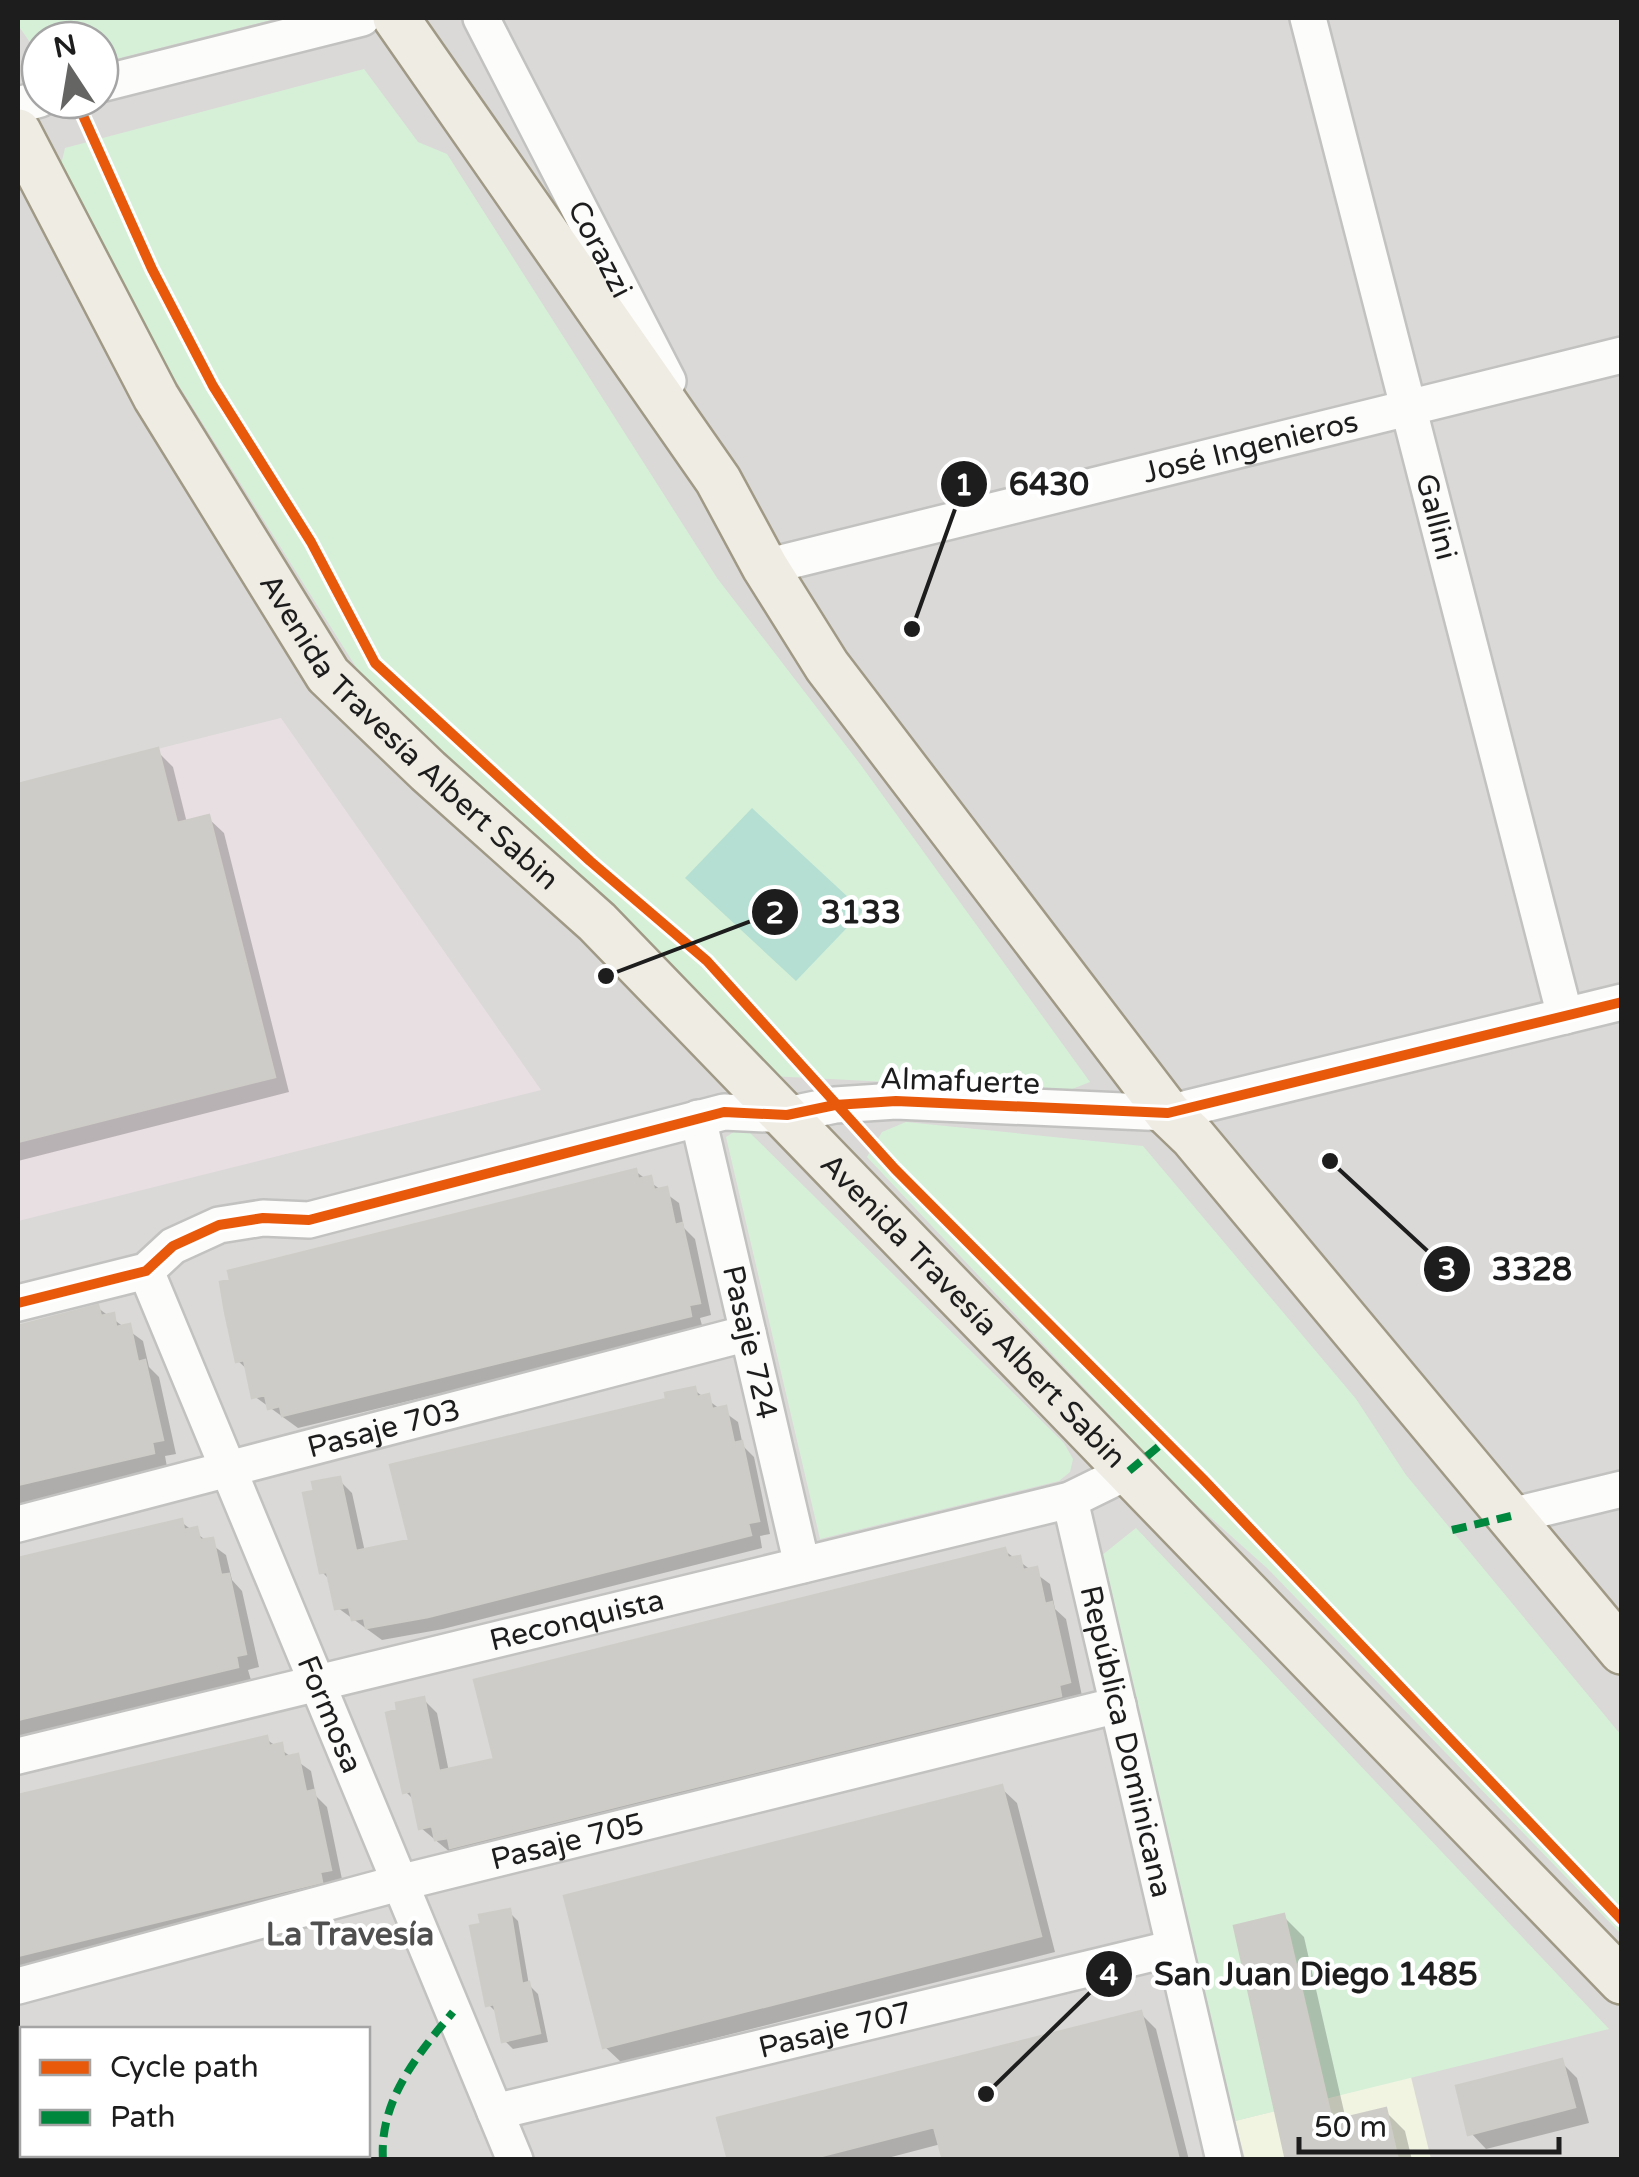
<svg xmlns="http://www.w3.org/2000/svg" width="1639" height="2177" font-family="'Varela Round',sans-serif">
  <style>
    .residential { fill: #dad9d7; fill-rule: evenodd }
    .industrial { fill: #e8dfe3 }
    .education { fill: #f2f4e2 }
    .park { fill: #d6f0d8 }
    .pitch { fill: #b5dfd2 }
    .shadow { fill: #0003 }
    .building { fill: #ceccc9; stroke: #ceccc7; stroke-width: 2.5 }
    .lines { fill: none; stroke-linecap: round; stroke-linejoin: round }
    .minor-casing { stroke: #c2c2c0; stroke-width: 40 }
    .major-casing { stroke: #9f9985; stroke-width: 50 }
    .minor { stroke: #fcfcfb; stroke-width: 35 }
    .major { stroke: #efece4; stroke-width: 45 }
    .quiet { stroke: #00873e; stroke-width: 8; stroke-dasharray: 15 8; stroke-linecap: butt }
    .cycleway-casing { stroke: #fff; stroke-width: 16 }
    .cycleway { stroke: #e8590c; stroke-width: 10 }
    .labels { text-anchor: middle; stroke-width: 9; stroke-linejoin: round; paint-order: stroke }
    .street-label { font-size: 30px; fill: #1d1d1d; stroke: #fff }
    .neighbourhood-label { font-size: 32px; font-weight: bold; fill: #505050; stroke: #fff }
    .leader { fill: none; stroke: #1d1d1d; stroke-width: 4 }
    .callout-dot { fill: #1d1d1d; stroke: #fff; stroke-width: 4 }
    .mark-label { font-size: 30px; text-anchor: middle; font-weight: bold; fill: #fff }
    .callout-label { font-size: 32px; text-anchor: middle; font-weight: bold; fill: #1d1d1d; stroke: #fff; stroke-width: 9; stroke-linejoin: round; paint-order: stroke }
  </style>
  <rect width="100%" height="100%" fill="#ebeae6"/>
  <path class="residential" d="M18 18H1621V2159H18ZM40 40H100V100H40ZM22 2030H368V2154H22Z"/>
  <path class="industrial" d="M281 718 541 1090 18 1221V784Z"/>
  <path class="education" d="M1411 2077 1431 2159H1245L1235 2121Z"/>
  <path class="park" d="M18 18H279L100 63V40H40V57L18 25Z
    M364 69 418 142 447 154 717 578 860 764 1090 1082 1067 1091 770 1076 451 769 356 667 159 354 58 177 65 148Z
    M906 1122 1143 1146 1356 1399 1406 1475 1621 1735V1934L1268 1569 1183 1493 867 1157 882 1132Z
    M743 1126 1064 1443 1073 1459 1070 1472 1059 1481 820 1539 726 1137Z
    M1136 1528 1609 2029 1235 2121 1101 1556Z"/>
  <path class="pitch" d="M752 808 863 911 796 981 685 878Z"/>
  <path class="shadow" d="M157 751 173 767 187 823 208 818 224 833 289 1092 18 1161V786Z
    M635 1171 679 1203 684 1228 695 1239 711 1315 700 1318 703 1329 298 1428 254 1396 249 1371 238 1361Z
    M98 1308 143 1341 149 1367 159 1377 176 1454 165 1456 167 1467 18 1504V1328Z
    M694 1390 738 1422 743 1446 754 1457 770 1534 760 1536 762 1548 443 1629 382 1640 338 1608 332 1582 322 1572 339 1480 352 1493 365 1552 412 1541Z
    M181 1522 226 1555 232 1580 242 1591 259 1667 248 1670 251 1680 18 1738V1562Z
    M1005 1551 1050 1584 1055 1609 1066 1619 1082 1696 1071 1698 1074 1710 451 1853 421 1828 416 1802 406 1792 423 1699 437 1713 449 1772 497 1761Z
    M266 1739 311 1771 316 1796 327 1807 343 1884 18 1973V1798Z
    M1001 1788 1017 1803 1055 1952 621 2062 605 2047Z
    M509 1912 518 1921 529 1985 538 1994 548 2042 513 2049 504 2040 498 2014 489 2005Z
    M1283 1916 1304 1937 1346 2120 1385 2111 1405 2131 1412 2160H1289Z
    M1140 2013 1156 2029 1189 2160H945L941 2144 880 2160H730Z
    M1561 2062 1577 2078 1589 2123 1486 2149 1471 2133Z"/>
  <path class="building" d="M158 748 177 823 209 815 275 1077 18 1142V784Z
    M636 1169 638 1179 651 1176 654 1190 667 1187 675 1225 682 1223 700 1303 689 1305 691 1316 282 1416 280 1406 268 1409 265 1395 252 1398 244 1360 236 1362 225 1312 220 1282 230 1280 228 1271Z
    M98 1305 101 1316 114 1313 116 1327 130 1324 138 1362 145 1360 163 1440 152 1442 154 1453 18 1485V1326Z
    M695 1387 697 1397 709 1394 712 1409 726 1406 734 1443 742 1441 759 1521 748 1523 751 1535 428 1617 366 1628 364 1618 352 1620 349 1607 335 1609 327 1572 320 1573 303 1493 314 1491 312 1482 340 1477 356 1551 409 1540 390 1465 666 1399 665 1393Z
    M182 1519 184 1530 197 1527 200 1540 213 1538 221 1575 229 1574 246 1654 236 1656 238 1667 18 1720V1558Z
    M1005 1548 1008 1558 1020 1556 1023 1570 1037 1567 1045 1604 1052 1602 1070 1682 1059 1685 1061 1696 450 1848 448 1838 435 1840 432 1826 419 1829 411 1791 403 1793 386 1713 397 1710 396 1703 424 1697 439 1771 494 1759 474 1680Z
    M267 1736 269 1746 282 1743 284 1757 298 1754 306 1792 314 1790 331 1870 320 1872 322 1882 18 1956V1795Z
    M1002 1785 1041 1936 603 2048 564 1896Z
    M510 1909 522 1984 529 1982 540 2033 502 2042 494 2004 486 2006 470 1926 481 1924 479 1915Z
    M1284 1914 1332 2121 1386 2108 1398 2160H1286L1234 1926Z
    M1141 2011 1179 2160H943L934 2127 806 2160H728L717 2118Z
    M1562 2059 1575 2107 1468 2135 1456 2086Z"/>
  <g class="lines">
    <defs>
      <g id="minor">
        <path id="s1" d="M481 18 668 381"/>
        <path id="s2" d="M1308 18 1565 1016"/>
        <path d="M100 84 362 18"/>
        <path d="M18 105 40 99"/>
        <path id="s3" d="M765 567 1622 355"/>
        <path id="s4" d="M698 1118 802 1565"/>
        <path id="s5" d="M146 1271 515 2160"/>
        <path d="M18 1303 146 1271 173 1246 219 1225 263 1218 309 1220 724 1112 787 1115 835 1105 896 1101 1168 1113 1622 1002"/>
        <path id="s6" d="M1070 1500 1224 2160"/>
        <path d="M1511 1516 1622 1489"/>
        <path id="s7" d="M18 1524 748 1333"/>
        <path id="s8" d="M18 1756 1070 1500 1129 1471"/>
        <path id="s9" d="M18 1986 399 1883 1118 1705"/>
        <path id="s10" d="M495 2112 1174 1948"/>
      </g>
      <g id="major">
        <path d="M396 18 718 480 765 567 827 666 1168 1113 1193 1137 1622 1651"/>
        <path id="s11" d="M18 132 156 397 328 675 428 771 597 922 1622 1981"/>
      </g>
    </defs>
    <use href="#minor" class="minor-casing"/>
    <use href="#major" class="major-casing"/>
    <use href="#minor" class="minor"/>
    <use href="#major" class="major"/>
    <path class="quiet" d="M1129 1471 1164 1442
      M1452 1530 1511 1516
      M18 2158V2160
      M383 2160C379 2101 417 2055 453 2012"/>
    <defs>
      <path id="cycleway" d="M76 100 152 269 213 386 311 542 375 663 590 861 707 961 895 1169 1203 1479 1622 1920
        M18 1303 146 1271 173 1246 219 1225 263 1218 309 1220 724 1112 787 1115 835 1105 896 1101 1168 1113 1622 1002"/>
    </defs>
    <use href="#cycleway" class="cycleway-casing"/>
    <use href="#cycleway" class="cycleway"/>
  </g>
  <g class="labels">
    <g class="street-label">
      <text dy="10" stroke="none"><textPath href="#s1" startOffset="260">Corazzi</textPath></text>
      <text dy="10" stroke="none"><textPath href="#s3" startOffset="500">José Ingenieros</textPath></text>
      <text dy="10" stroke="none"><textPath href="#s2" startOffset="515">Gallini</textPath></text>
      <text dy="10" stroke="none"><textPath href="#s11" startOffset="722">Avenida Travesía Albert Sabin</textPath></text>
      <text transform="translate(960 1081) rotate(2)" y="10">Almafuerte</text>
      <text dy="10" stroke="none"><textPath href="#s11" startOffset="1532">Avenida Travesía Albert Sabin</textPath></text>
      <text dy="10" stroke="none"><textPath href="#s4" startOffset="230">Pasaje 724</textPath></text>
      <text dy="10" stroke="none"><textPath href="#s7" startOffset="378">Pasaje 703</textPath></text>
      <text dy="10" stroke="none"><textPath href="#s8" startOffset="575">Reconquista</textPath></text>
      <text dy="10" stroke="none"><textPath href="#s5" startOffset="480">Formosa</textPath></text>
      <text dy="10" stroke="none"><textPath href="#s6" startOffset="248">República Dominicana</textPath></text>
      <text dy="10" stroke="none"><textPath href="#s9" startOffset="568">Pasaje 705</textPath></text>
      <text dy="10" stroke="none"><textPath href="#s10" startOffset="350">Pasaje 707</textPath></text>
    </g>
    <g class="neighbourhood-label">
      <text x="350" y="1945">La Travesía</text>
    </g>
  </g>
  <path class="leader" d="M912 629L964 484M606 976L775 912M1330 1161L1447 1269M986 2094L1109 1974"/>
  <g class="callout-dot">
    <circle cx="912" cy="629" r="10"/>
    <circle cx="606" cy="976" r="10"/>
    <circle cx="1330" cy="1161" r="10"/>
    <circle cx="986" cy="2094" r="10"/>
    <circle cx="964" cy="484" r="25"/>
    <circle cx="775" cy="912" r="25"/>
    <circle cx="1447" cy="1269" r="25"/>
    <circle cx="1109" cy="1974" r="25"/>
  </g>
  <g class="mark-label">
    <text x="964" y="495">1</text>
    <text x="775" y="923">2</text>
    <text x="1447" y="1279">3</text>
    <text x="1109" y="1985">4</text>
  </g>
  <g class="callout-label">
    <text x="1049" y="495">6430</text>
    <text x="861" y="923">3133</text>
    <text x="1532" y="1280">3328</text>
    <text x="1316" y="1985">San Juan Diego 1485</text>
  </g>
  <rect width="1639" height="2177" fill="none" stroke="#1d1d1d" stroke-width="40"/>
  <rect x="20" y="2027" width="350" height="130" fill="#ffffff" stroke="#a5a5a5" stroke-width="2.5"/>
  <rect x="40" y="2060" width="50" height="15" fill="#e8590c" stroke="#a5a5a5" stroke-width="2.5"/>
  <text x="110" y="2077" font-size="30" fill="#1d1d1d">Cycle path</text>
  <rect x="40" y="2110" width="50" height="15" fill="#00873e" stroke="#a5a5a5" stroke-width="2.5"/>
  <text x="110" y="2127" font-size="30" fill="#1d1d1d">Path</text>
  <g transform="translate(70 70) rotate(348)"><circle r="48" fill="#ffffff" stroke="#a5a5a5" stroke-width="2.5"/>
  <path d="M0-8L18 38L0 25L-18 38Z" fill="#656563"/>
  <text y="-15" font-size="28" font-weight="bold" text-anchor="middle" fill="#1d1d1d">N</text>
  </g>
  <path d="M1299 2137v15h260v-15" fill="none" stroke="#1d1d1d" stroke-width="5"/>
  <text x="1314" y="2137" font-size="30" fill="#1d1d1d" stroke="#ffffff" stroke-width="8" paint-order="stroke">50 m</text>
</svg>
